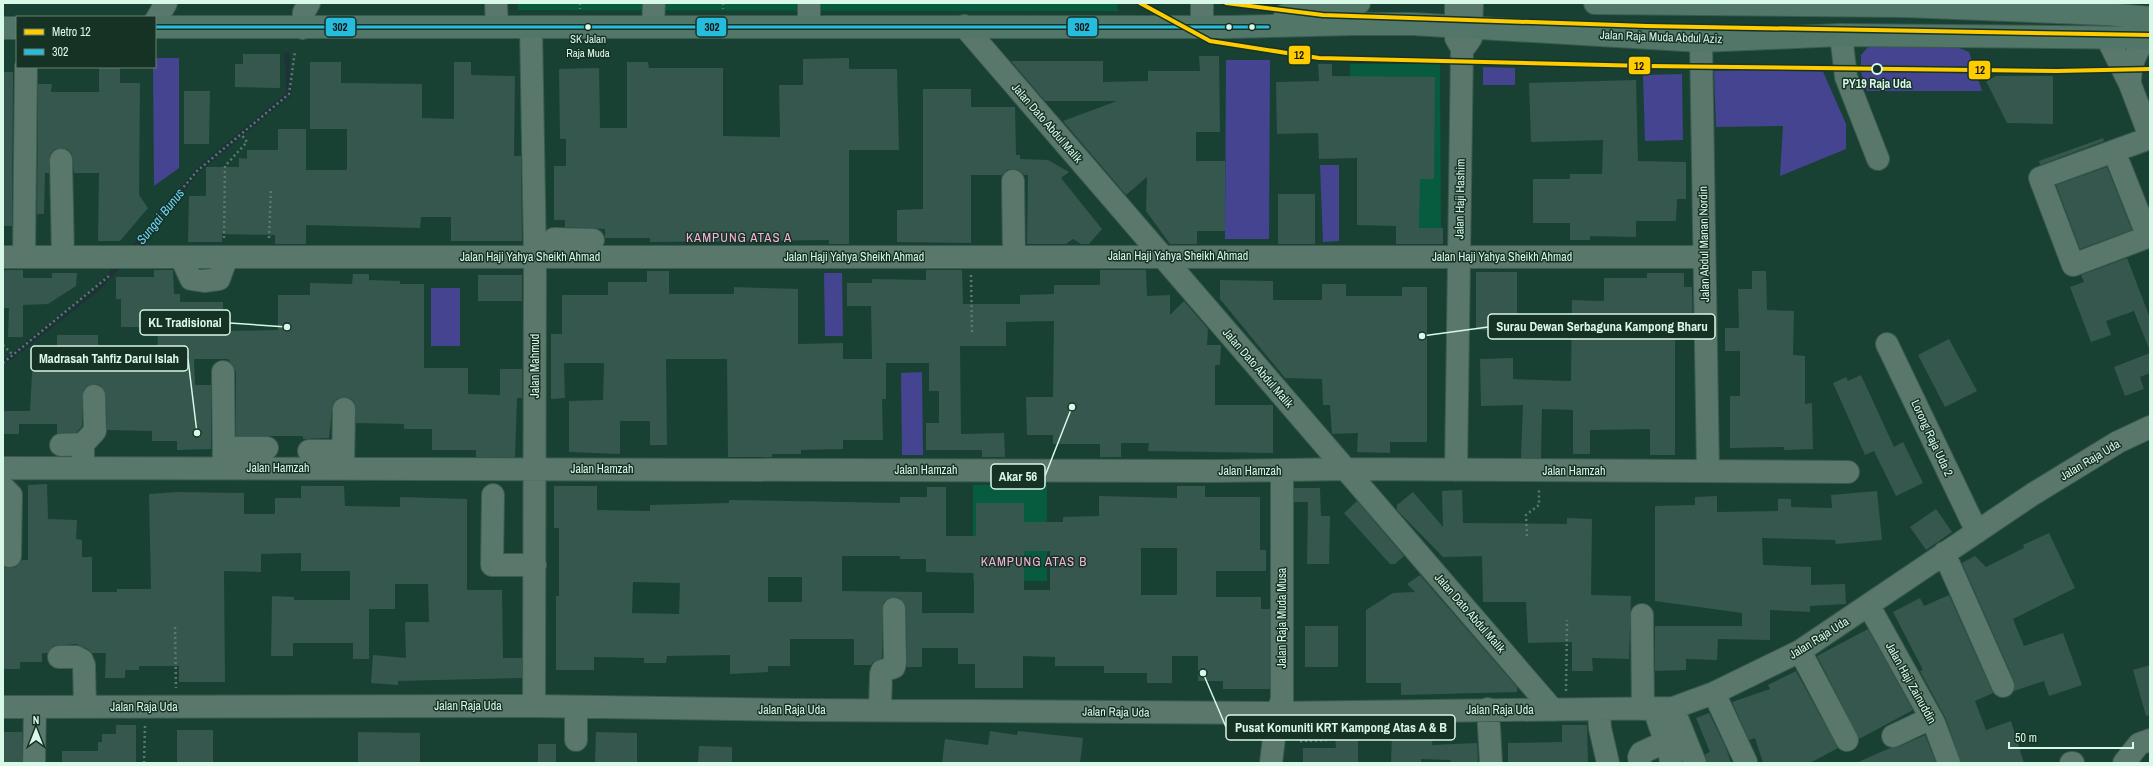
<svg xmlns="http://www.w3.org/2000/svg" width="2153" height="766" font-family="'Archivo Narrow',sans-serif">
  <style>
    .built { fill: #075b3f }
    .green { fill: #454490 }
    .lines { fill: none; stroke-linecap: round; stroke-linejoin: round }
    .stream { stroke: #1d3339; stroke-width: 5 }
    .building { fill: #35574e; fill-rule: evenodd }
    .minor-casing { stroke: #3a5b4f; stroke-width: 24 }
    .major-casing { stroke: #3a5b4f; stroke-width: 24 }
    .path { stroke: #5d796e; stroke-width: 2.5; stroke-dasharray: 2 3; stroke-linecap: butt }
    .minor { stroke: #59776a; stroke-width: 22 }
    .major { stroke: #527769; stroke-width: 22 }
    .bus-1-casing { stroke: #163225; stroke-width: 6 }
    .bus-1 { stroke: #26bcdd; stroke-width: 3 }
    .metro-1-casing { stroke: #163225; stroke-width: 7 }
    .metro-1 { stroke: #fc0; stroke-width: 4 }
    .bus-dot { fill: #d8f8e8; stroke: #163225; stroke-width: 1.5 }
    .stop-dot { fill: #163225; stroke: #d8f8e8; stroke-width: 2 }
    .labels { text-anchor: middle; stroke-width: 3; stroke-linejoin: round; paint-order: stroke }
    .bus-label { font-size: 11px; fill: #d8f8e8; stroke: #163225 }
    .street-label { font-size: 12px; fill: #d8f8e8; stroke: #163225 }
    .stop-label { font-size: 12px; font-weight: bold; fill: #d8f8e8; stroke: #163225 }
    .water-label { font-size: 13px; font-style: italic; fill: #6ed7fb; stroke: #163225 }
    .neighbourhood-label { font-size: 13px; letter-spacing: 1px; fill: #fab2dd; stroke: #163225 }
    .leader { fill: none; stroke: #d8f8e8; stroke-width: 1.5 }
    .callout-dot { fill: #d8f8e8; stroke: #163225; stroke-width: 1.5 }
    .callout { fill: #163225; stroke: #d8f8e8; stroke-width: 1.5 }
    .callout-label { font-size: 13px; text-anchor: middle; font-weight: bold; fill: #d8f8e8 }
    .line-badge { stroke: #163225; stroke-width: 1.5 }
    .pale-badge-label { font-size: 11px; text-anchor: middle; font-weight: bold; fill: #111 }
  </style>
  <rect width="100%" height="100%" fill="#184133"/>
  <path class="built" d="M518 3H1117L1118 11 518 10Z
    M1350 64H1440L1441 243H1400L1399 150H1350Z
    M973 485H1047V581H973Z"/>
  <path class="green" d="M1869 46H1954L1969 52 1982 91H1867L1861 72V55Z
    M155 58H179V168L154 186 153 67H155Z
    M1226 60H1270L1269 239H1225Z
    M1483 67 1515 68V85H1483Z
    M1821 67 1846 124V149L1780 176 1783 126 1716 127 1714 71Z
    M1682 74 1683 140 1645 141 1643 75Z
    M1320 165H1339V241L1323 242Z
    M824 273H842L843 336H825Z
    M431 288H460V346H431Z
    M922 372 923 455H902L901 373Z"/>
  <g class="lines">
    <path class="stream" d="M131 251 197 171 289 94 287 55
      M3 363 98 288 121 263"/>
  </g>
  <path class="building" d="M243 54H280V88L235 87V64H243Z
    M1199 56H1219L1220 132H1196V161H1225V231H1197V244H1170L1146 211 1147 177 1126 195 1063 121 1117 101H1045L1011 61H1103V82L1148 81V71H1200Z
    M849 58V69H897L899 150H849V244H829V240L650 242V238H605V229L565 227V220H554V166H566V139H560L559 69 599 68 600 128H627V62H648L649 68H723V136L780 137 779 85H803V59Z
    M310 62H341V83L422 84V118L454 119V62H471V75L515 76 514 156H521L522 241H451V217H421L420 228 306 225V244H275V235L222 234V242H188L189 196H206V167H239V158L247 159V150H278V129H306V170H347V129H310Z
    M1318 64H1332V76L1435 77 1434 179H1420L1419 228H1443V244H1396V226L1357 225V158L1319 159 1318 133 1277 134 1276 82 1319 81Z
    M99 67H120V83H140L139 195 148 208 120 241H98L99 173H74L72 154 67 149H55L50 154 49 173H45L44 214H37L38 84H52L51 92H99Z
    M3 72H13L12 226H3Z
    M1996 76H2053V124L2007 123 1986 81Z
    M1636 80 1638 161 1686 162V199H1677L1676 221H1636V237L1590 236V240H1570V223H1533V179H1570V174H1602L1603 140 1531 142 1529 83Z
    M923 89H971V107H1015L1016 155H1020V159L1048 160 1069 172 1061 178 1102 229 1089 244H1081L1073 239 1066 244H1027L1028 175H1024L1019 170 1013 169 1007 170 1002 175H971V243L897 242V210L923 209Z
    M184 91H210L209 144H184Z
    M2103 138 2104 141 2040 165 2039 161Z
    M2107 167 2132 230 2080 249 2056 185Z
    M1278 194H1315V244H1278Z
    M2127 258 2150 318V351L2134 311 2106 321 2111 335 2091 342 2070 287 2084 282 2081 275Z
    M6 270H23V278H52V273H77L76 286 48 304 23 305V337H8L9 308H3V271Z
    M154 270H173L174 294H180V302H223V331L278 330V295H310V283L352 284 353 274H369V280L400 281V284H424V368H468V394L500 395V369H522V398H517L515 457H476V450H432V429H404V424L356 423 355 403 351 399 345 397 338 398 333 403 329 438 303 439V436H236V372L228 359H194L195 385H211V449L177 450V441H152V431L107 430 106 395 100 385 94 384 87 386 83 390 82 426 77 432 57 434V424H19V434H3V411H30L33 356H57V335H98V368L152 369V367H157L158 327H121V299H116V277H154Z
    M926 270H962L963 304H1020V295L1054 294V285H1100V270H1146L1147 296 1170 295V315L1184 301 1208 329 1207 345H1221L1220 365H1215V405H1273V453L1148 451 1149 443H1121V457H1100V444H1053V435H1027L1026 397H1053L1054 321 1006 322V346H960L961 434 1004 433 1005 457H982V450H926V423H939V391H929V363H886V399H882L883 440H843V449L801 450V454H772V457H728L727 359H666L667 445H650V421H620V454L569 452V401L603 400 604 363H564L565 398 551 399V334H562V295H608V282H647V271H669V294H734V287L798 289V344L843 343V359H872L871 306H847V283H872V279L926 280Z
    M1752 271H1766L1767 310 1794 311 1793 355 1805 356V404L1812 403 1813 449 1784 450V447L1730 448V396H1740V351H1725V328H1739L1738 289H1752Z
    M1476 272H1517V330H1476Z
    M1647 273H1684V287H1692L1693 330H1675V455H1650V429L1590 430V454H1573V410L1542 409 1541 458H1521L1523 405 1481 406 1480 359 1513 358V379L1571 381 1572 300 1604 301V278H1647Z
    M478 275H522V301H478Z
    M1220 280 1273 281V300H1322V284H1346V296H1402V287H1427V442H1390V453L1357 452 1358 433 1332 434 1330 405H1323L1322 379 1285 378 1220 299Z
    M1949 339 1977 391 1945 407 1918 355Z
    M2150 353V373L2140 377 2144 389 2125 396 2114 367Z
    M1861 375 1894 447 1903 442 1923 483 1896 496 1874 451 1865 455 1833 383 1846 377 1848 381Z
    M47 484 48 519 77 520 76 539 82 540V557H92V592H117V589H151L149 494 178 492 244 493V514H275V498H301V486H344L345 506 400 507V497L467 499V590H502L503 658H522V678L398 681V685L371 683 373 655 406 658 405 622H429L428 584H395V609H369V659H353V643H293V656H271L272 596 294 597V600H350V571H301V553L261 554V572L224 571 225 682H179V666H139V670H125V678H105L106 653H92L88 649 76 644 53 646 48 653H42V662H20V669H3V566L9 568 16 567 22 560H28V485Z
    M554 486H597V510L650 511V505L729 503V500L900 503V497H927V487H946V536H976V503H1024V522H1063V517L1099 516V496L1177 498V486H1205V497H1260V550H1266V571H1216V597H1261V609H1270V689H1223V681H1198V656H1172V683H1147V673H1104V666H1055V657L1023 656V688H975V664H958V648H922V667H907L906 608 900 598 894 597 887 599 883 603 882 658 873 662 871 665H854V639H790V666H768V672L730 674V655L667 656 666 663H644V658L594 657V670H556V596H559V528H554ZM1141 548H1177V595H1141ZM1024 551H1050V590H1024ZM842 556H900V559H926V572L974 573V613H922V592L842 591ZM768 577H802V602H768ZM633 582 680 583 679 614 632 613Z
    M1294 488H1320L1321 516H1330L1329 564H1307L1308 502H1294Z
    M1462 490 1463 523 1567 524V518L1592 519 1591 595 1631 596 1629 659 1592 658 1593 671H1572V642L1528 643 1526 602H1483L1482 556 1443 557 1397 510V505L1413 492 1443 527 1442 491Z
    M1877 491 1882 540 1836 544 1835 540 1762 538 1763 565 1811 567V585L1845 584 1846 604 1810 606V612L1770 610V640L1718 639 1717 660 1686 659V670L1655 671V626H1742V613L1655 601V506L1695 505V497L1717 496V512L1778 511V499H1791V507L1832 508 1831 495Z
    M1357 501 1404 556 1395 564H1390L1344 513Z
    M1936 509 1952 532 1926 550 1910 527Z
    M2049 533 2075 588 2013 619 2024 646 2063 633 2082 685 2049 696 2044 681 2014 691V681L1962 563 1975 556 1986 567 2024 548 2023 545Z
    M1420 575 1517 687V692L1401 695V683H1366V610L1393 593 1415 592 1407 584Z
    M1949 595 1993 693 1975 701 1986 730 2011 721 2024 763H1961L1946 719 1920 671 1923 670 1893 612 1920 598 1924 606Z
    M1305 626H1338V667H1305Z
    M1868 629 1913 710 1859 739 1817 656Z
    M2150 665V715L2146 716 2133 670Z
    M1796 671 1838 748 1810 763H1763L1755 738 1749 740 1732 702 1770 689 1768 685Z
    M1709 713 1726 748 1731 763H1707L1705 754 1710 752 1696 718Z
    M116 725H136V763H62V751H98V742H102V734H116Z
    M1562 725H1587L1588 763H1508V743L1562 742Z
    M177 730H213V763H177Z
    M990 731 1017 735 1018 731 1083 738 1080 763H942L945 739 988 745Z
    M3 732H22V763H3Z
    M358 732 420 733V763H358Z
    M596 732 637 733V763H595Z
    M1392 733 1433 734 1432 745 1477 743 1478 763H1451L1450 760 1421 759V763H1391Z
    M1925 735 1936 763H1856L1890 748 1898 747Z
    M1335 736H1358V763H1303V748H1336Z
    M538 744H556V763H538Z
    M699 746 732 747V763H698Z"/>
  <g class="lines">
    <defs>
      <path id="minor" d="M496 3 497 27
        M1202 3V27
        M1456 3V38L1462 48 1456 470
        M155 22 166 3
        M653 26 654 3
        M809 26V3
        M964 26 1553 710
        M531 27 535 257 534 706
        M303 28 304 12 309 3
        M1841 35 1846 77 1878 159
        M2107 38 2130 84 2150 137
        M1701 41 1708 471
        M1466 45 1471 38 1472 3
        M2130 84C2129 66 2136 53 2145 38
        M2150 138 2040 178 2073 265 2150 236
        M2114 151 2148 237
        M61 160 63 257
        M1013 181 1014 257
        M3 257H1704
        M24 257 26 67
        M181 257 191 279 204 281 219 279 227 257
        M554 257V239L593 240
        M1887 344 1977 532
        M223 372 224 468
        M61 445 83 444
        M224 448H267
        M309 451H343
        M3 468 1218 471 1346 469 1848 472
        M83 468V444L95 431 94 396
        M343 468 344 409
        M3 487 11 495 10 556
        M493 495 492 565H535
        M1944 553 2003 686
        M1869 606 1934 723 1949 763
        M1642 615 1643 709
        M1800 651 1847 740
        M59 657H76L82 660 84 665 85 707
        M1714 693 1746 762
        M3 707 534 706 800 710 1277 713 1673 708 1714 693 1800 651 2033 494 2118 442 2150 427
        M576 707V740
        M1673 708 1695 763
        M1488 709 1491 763
        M1654 709 1670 755 1671 763
        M880 710 881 674 882 671 894 667 895 663 894 609
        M1599 710 1600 728 1608 763
        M1893 736 1931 718
        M34 763 35 707
        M1271 763 1277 713 1282 700V471
        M1640 763 1639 757 1641 753 1665 742
        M2071 763H2073
        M2124 763 2139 744 2150 740"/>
      <path id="major" d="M1595 3 1905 6 2107 14 2150 18
        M1285 15 1359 3
        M155 27H1229L1354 24H1413L1701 41 1841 35 2150 38
        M3 28H17"/>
    </defs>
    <use href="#minor" class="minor-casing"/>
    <use href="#major" class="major-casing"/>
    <path class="path" d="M580 3V9
      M723 3V9
      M169 204 177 209
      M142 237 197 171 289 94 295 51
      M224 238 225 166 247 142 241 134
      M269 238 271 188
      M971 275 972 335
      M3 345 13 355
      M3 363 109 276
      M1527 536 1526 515 1539 505V489
      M175 627 176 688
      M1566 691 1567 620
      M1300 741 1328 740V730
      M144 763 145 725"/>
    <use href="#minor" class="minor"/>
    <use href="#major" class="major"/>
    <defs>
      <path id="bus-1" d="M155 27H1268"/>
    </defs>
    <use href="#bus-1" class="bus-1-casing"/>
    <use href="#bus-1" class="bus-1"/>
    <defs>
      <path id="metro-1" d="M1140 3 1210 41 1319 58 1647 66 2057 71 2150 69
        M1226 3 1323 15 1647 26 2150 35"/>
    </defs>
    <use href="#metro-1" class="metro-1-casing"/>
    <use href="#metro-1" class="metro-1"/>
  </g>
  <g class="bus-dot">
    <circle cx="588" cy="27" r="3.5"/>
    <circle cx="1229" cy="27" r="3.5"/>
    <circle cx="1252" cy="27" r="3.5"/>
  </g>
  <circle class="stop-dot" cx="1877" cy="69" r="5"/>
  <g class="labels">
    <g class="bus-label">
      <text x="588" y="43">SK Jalan<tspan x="588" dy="14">Raja Muda</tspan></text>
    </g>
    <g class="street-label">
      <text transform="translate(1661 37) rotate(2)" y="4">Jalan Raja Muda Abdul Aziz</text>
      <text transform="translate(1047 123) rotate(49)" y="4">Jalan Dato Abdul Malik</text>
      <text transform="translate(1460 199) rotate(-89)" y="4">Jalan Haji Hashim</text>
      <text transform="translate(1704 244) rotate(-91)" y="4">Jalan Abdul Manan Nordin</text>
      <text x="1178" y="260">Jalan Haji Yahya Sheikh Ahmad</text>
      <text x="530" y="261">Jalan Haji Yahya Sheikh Ahmad</text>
      <text x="854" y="261">Jalan Haji Yahya Sheikh Ahmad</text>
      <text x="1502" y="261">Jalan Haji Yahya Sheikh Ahmad</text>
      <text transform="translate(535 366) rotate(-90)" y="4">Jalan Mahmud</text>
      <text transform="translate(1258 368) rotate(49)" y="4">Jalan Dato Abdul Malik</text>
      <text transform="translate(1932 438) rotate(65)" y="4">Lorong Raja Uda 2</text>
      <text transform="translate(2090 460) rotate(-31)" y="4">Jalan Raja Uda</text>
      <text x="278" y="472">Jalan Hamzah</text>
      <text x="602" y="473">Jalan Hamzah</text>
      <text x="926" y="474">Jalan Hamzah</text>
      <text x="1250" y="475">Jalan Hamzah</text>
      <text x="1574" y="475">Jalan Hamzah</text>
      <text transform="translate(1470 613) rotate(49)" y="4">Jalan Dato Abdul Malik</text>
      <text transform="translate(1282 618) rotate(-90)" y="4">Jalan Raja Muda Musa</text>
      <text transform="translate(1819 638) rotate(-32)" y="4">Jalan Raja Uda</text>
      <text transform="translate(1911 683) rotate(61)" y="4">Jalan Haji Zainuddin</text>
      <text x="468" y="710">Jalan Raja Uda</text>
      <text x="144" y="711">Jalan Raja Uda</text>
      <text x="792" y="714">Jalan Raja Uda</text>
      <text x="1500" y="714">Jalan Raja Uda</text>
      <text transform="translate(1116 712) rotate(1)" y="4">Jalan Raja Uda</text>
    </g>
    <g class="stop-label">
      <text x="1877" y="88">PY19 Raja Uda</text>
    </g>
    <g class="water-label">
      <text transform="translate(160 216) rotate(-51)" y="5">Sungai Bunus</text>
    </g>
    <g class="neighbourhood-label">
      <text x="739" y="242">KAMPUNG ATAS A</text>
      <text x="1034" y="566">KAMPUNG ATAS B</text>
    </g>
  </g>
  <path class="leader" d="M287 327L230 323M1422 336L1488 327M197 433L188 359M1072 407L1045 476M1203 673L1226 727"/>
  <g class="callout-dot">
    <circle cx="287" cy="327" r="4"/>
    <circle cx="1422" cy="336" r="4"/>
    <circle cx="197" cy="433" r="4"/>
    <circle cx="1072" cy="407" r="4"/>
    <circle cx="1203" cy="673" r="4"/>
  </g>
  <g class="callout">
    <rect x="140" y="310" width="90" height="25" rx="4"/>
    <rect x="1488" y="314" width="227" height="25" rx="4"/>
    <rect x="31" y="346" width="157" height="25" rx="4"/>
    <rect x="991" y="464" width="54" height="25" rx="4"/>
    <rect x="1226" y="715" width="229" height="25" rx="4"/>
  </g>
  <g class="callout-label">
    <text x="185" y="327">KL Tradisional</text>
    <text x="1602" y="331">Surau Dewan Serbaguna Kampong Bharu</text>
    <text x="109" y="363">Madrasah Tahfiz Darul Islah</text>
    <text x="1018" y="481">Akar 56</text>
    <text x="1341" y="732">Pusat Komuniti KRT Kampong Atas A &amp; B</text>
  </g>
  <g class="line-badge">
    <rect x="325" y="17" width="31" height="20" rx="4" fill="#26bcdd"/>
    <rect x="696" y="17" width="31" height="20" rx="4" fill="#26bcdd"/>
    <rect x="1067" y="17" width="31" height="20" rx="4" fill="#26bcdd"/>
    <rect x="1288" y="45" width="23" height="20" rx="4" fill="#fc0"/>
    <rect x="1628" y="56" width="23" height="19" rx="4" fill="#fc0"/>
    <rect x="1968" y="60" width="23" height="20" rx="4" fill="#fc0"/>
  </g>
  <g class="pale-badge-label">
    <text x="340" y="31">302</text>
    <text x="712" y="31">302</text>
    <text x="1082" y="31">302</text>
    <text x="1299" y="59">12</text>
    <text x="1639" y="70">12</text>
    <text x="1980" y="74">12</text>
  </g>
  <rect width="2153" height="766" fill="none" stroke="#d8f8e8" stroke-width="8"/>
  <rect x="16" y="16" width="140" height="52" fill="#163225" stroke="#648173"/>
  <rect x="24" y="29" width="20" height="6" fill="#ffcc00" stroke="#648173"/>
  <text x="52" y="36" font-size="12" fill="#d8f8e8">Metro 12</text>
  <rect x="24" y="49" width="20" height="6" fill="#26bcdd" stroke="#648173"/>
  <text x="52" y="56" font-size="12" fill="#d8f8e8">302</text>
  <g transform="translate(36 730)" stroke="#163225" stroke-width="3" paint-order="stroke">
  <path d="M0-3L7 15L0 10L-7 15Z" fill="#d8f8e8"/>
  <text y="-6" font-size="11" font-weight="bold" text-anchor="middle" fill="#d8f8e8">N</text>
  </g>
  <path d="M2009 742v6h124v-6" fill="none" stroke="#d8f8e8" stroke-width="2"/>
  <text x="2015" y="742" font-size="12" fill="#d8f8e8" stroke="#163225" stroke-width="3" paint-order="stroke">50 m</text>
</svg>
